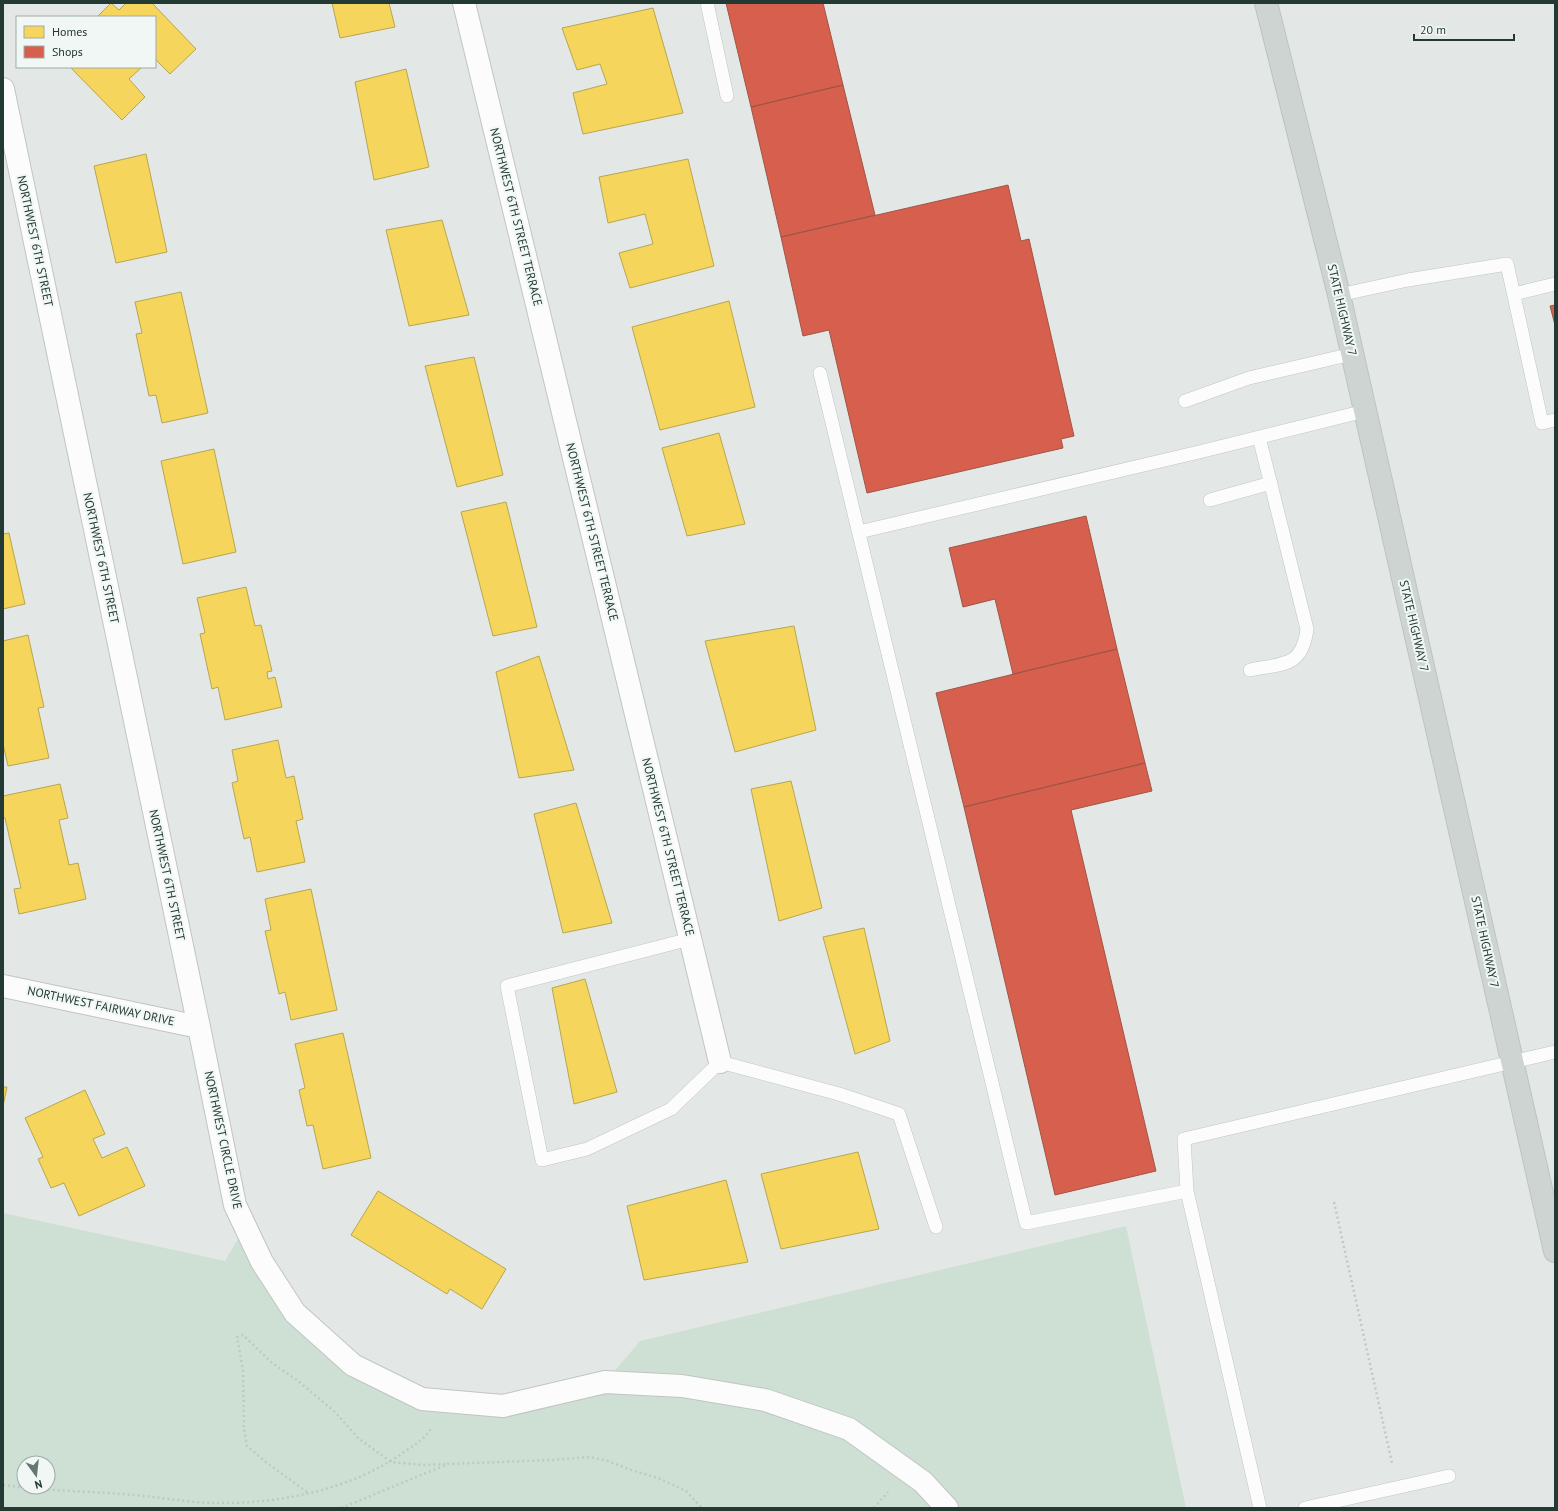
<svg xmlns="http://www.w3.org/2000/svg" width="1558" height="1511" font-family="'PT Sans',sans-serif">
  <style>
    .green { fill: #cee0d4; fill-rule: evenodd }
    .homes { fill: #f6d55c; stroke: #b7a650 }
    .shops { fill: #d6604d; stroke: #a05446 }
    .lines { fill: none; stroke-linecap: round; stroke-linejoin: round }
    .service-casing { stroke: #c0c5c3; stroke-width: 14 }
    .minor-casing { stroke: #c0c5c3; stroke-width: 24 }
    .primary-casing { stroke: #bcc4c2; stroke-width: 24 }
    .path { stroke: #c0c8c5; stroke-width: 2.5; stroke-dasharray: 2 3; stroke-linecap: butt }
    .service { stroke: #fbfcfb; stroke-width: 13 }
    .minor { stroke: #fbfcfb; stroke-width: 22 }
    .primary { stroke: #ced4d2; stroke-width: 22 }
    .labels { text-anchor: middle; stroke-width: 4; stroke-linejoin: round; paint-order: stroke }
    .street-label { font-size: 12px; fill: #233934; stroke: #f1f7f4 }
  </style>
  <rect width="100%" height="100%" fill="#e3e8e6"/>
  <path class="green" d="M3 1213 225 1261 245 1227 295 1313 422 1399 503 1406 605 1382 640 1341 1126 1226 1186 1508H3ZM24 1463H48V1487H24Z"/>
  <path class="homes" d="M111 3 119 10 126 3H152L196 49 170 74 155 59V17H97Z
    M332 3H389L395 27 340 38Z
    M653 8 683 113 583 134 573 93 607 84 600 64 577 70 562 28Z
    M70 67H142L129 79 145 97 122 120Z
    M406 69 429 167 374 180 355 82Z
    M146 154 167 252 116 263 94 166Z
    M688 159 714 266 630 288 619 253 653 244 645 214 608 223 599 177Z
    M442 220 469 315 409 326 386 230Z
    M181 292 208 413 162 423 156 395 149 396 136 334 142 333 135 302Z
    M729 301 755 407 660 430 632 327Z
    M474 357 503 475 457 487 425 366Z
    M719 433 745 524 687 536 662 448Z
    M214 449 236 552 183 564 161 461Z
    M506 502 537 627 493 636 461 512Z
    M9 533 25 604 3 609V534Z
    M246 587 255 626 261 625 272 671 267 672 268 679 275 677 282 707 225 720 218 687 212 689 200 634 205 633 197 598Z
    M794 626 816 730 735 752 705 641Z
    M28 635 44 707 38 708 49 758 8 766 3 744V641Z
    M539 656 574 770 519 778 496 672Z
    M278 740 286 778 294 776 303 819 296 821 305 862 257 872 250 837 244 839 232 783 238 781 232 750Z
    M791 781 822 908 779 921 751 789Z
    M60 784 68 818 59 820 69 865 78 863 86 899 19 914 14 889 21 888 5 818H3V796Z
    M576 803 612 923 563 933 534 814Z
    M311 889 337 1010 291 1020 285 992 279 994 265 931 271 930 265 899Z
    M864 928 890 1041 855 1054 823 937Z
    M585 979 617 1092 574 1104 552 988Z
    M343 1033 371 1158 323 1169 313 1125 307 1126 299 1090 305 1088 295 1044Z
    M3 1087H7L3 1106Z
    M85 1090 105 1134 93 1139 102 1158 127 1147 145 1186 79 1216 64 1183 51 1188 38 1159 43 1157 25 1118Z
    M858 1152 879 1229 781 1249 761 1174Z
    M726 1180 748 1262 644 1280 627 1206Z
    M378 1191 506 1269 482 1309 450 1289 447 1294 351 1235Z"/>
  <path class="shops" d="M726 3H823L843 85 751 107Z
    M843 85 875 215 781 237 751 107Z
    M1008 185 1021 241 1029 239 1074 436 1061 439 1063 448 867 493 829 330 803 336 781 237Z
    M1555 305V325L1550 306Z
    M1086 516 1117 649 1013 674 995 599 963 607 949 548Z
    M1117 649 1145 763 964 807 936 693Z
    M1145 763 1152 791 1071 810 1156 1171 1055 1195 964 807Z"/>
  <g class="lines">
    <defs>
      <path id="service" d="M707 3 727 96
        M1514 294 1555 284
        M1339 295 1408 280 1507 264 1542 423 1555 420
        M820 373 1026 1223 1187 1191
        M1185 401 1249 378 1352 354
        M1210 500 1271 483
        M859 532 1199 452 1365 411
        M1250 670C1283 663 1302 668 1307 629L1259 437
        M690 939 507 986 542 1160 587 1149 671 1109 720 1062 839 1094 899 1114 936 1227
        M1260 1508 1187 1191 1184 1139 1555 1052
        M1305 1508 1449 1476"/>
      <path id="minor" d="M464 3 720 1062
        M3 89 199 1027 235 1205 262 1262 295 1313 353 1365 422 1399 503 1406 605 1382 682 1386 765 1400 849 1429 923 1482 947 1508
        M3 986 199 1027"/>
      <path id="primary" d="M1266 3 1339 295 1555 1251"/>
    </defs>
    <use href="#service" class="service-casing"/>
    <use href="#minor" class="minor-casing"/>
    <use href="#primary" class="primary-casing"/>
    <path class="path" d="M1334 1202 1392 1463
      M3 1485C46 1491 90 1491 133 1495 161 1497 189 1503 217 1503 280 1504 353 1489 404 1452 415 1445 424 1439 431 1429
      M307 1492 267 1463 247 1446 244 1429 243 1370 237 1337 243 1335 272 1363 297 1380 335 1412 358 1438 391 1462 423 1465 448 1464
      M341 1508 448 1464 551 1460 590 1457 608 1461 631 1470 658 1478 686 1491 702 1508
      M874 1508 888 1492"/>
    <use href="#service" class="service"/>
    <use href="#minor" class="minor"/>
    <use href="#primary" class="primary"/>
  </g>
  <g class="labels">
    <g class="street-label">
      <text transform="translate(516 217) rotate(76)" y="4">NORTHWEST 6TH STREET TERRACE</text>
      <text transform="translate(35 241) rotate(78)" y="4">NORTHWEST 6TH STREET</text>
      <text transform="translate(1342 310) rotate(77)" y="4">STATE HIGHWAY 7</text>
      <text transform="translate(592 532) rotate(76)" y="4">NORTHWEST 6TH STREET TERRACE</text>
      <text transform="translate(101 558) rotate(78)" y="4">NORTHWEST 6TH STREET</text>
      <text transform="translate(1414 626) rotate(77)" y="4">STATE HIGHWAY 7</text>
      <text transform="translate(668 847) rotate(76)" y="4">NORTHWEST 6TH STREET TERRACE</text>
      <text transform="translate(167 875) rotate(78)" y="4">NORTHWEST 6TH STREET</text>
      <text transform="translate(1485 942) rotate(78)" y="4">STATE HIGHWAY 7</text>
      <text transform="translate(101 1006) rotate(12)" y="4">NORTHWEST FAIRWAY DRIVE</text>
      <text transform="translate(223 1140) rotate(78)" y="4">NORTHWEST CIRCLE DRIVE</text>
    </g>
  </g>
  <rect width="1558" height="1511" fill="none" stroke="#233934" stroke-width="8"/>
  <rect x="16" y="16" width="140" height="52" fill="#f1f7f4" stroke="#9faba7"/>
  <rect x="24" y="26" width="20" height="12" fill="#f6d55c" stroke="#9faba7"/>
  <text x="52" y="36" font-size="12" fill="#233934">Homes</text>
  <rect x="24" y="46" width="20" height="12" fill="#d6604d" stroke="#9faba7"/>
  <text x="52" y="56" font-size="12" fill="#233934">Shops</text>
  <g transform="translate(36 1475) rotate(165)"><circle r="19" fill="#f1f7f4" stroke="#9faba7"/>
  <path d="M0-3L7 15L0 10L-7 15Z" fill="#667672"/>
  <text y="-6" font-size="11" font-weight="bold" text-anchor="middle" fill="#233934">N</text>
  </g>
  <path d="M1414 34v6h100v-6" fill="none" stroke="#233934" stroke-width="2"/>
  <text x="1420" y="34" font-size="12" fill="#233934" stroke="#f1f7f4" stroke-width="3" paint-order="stroke">20 m</text>
</svg>
